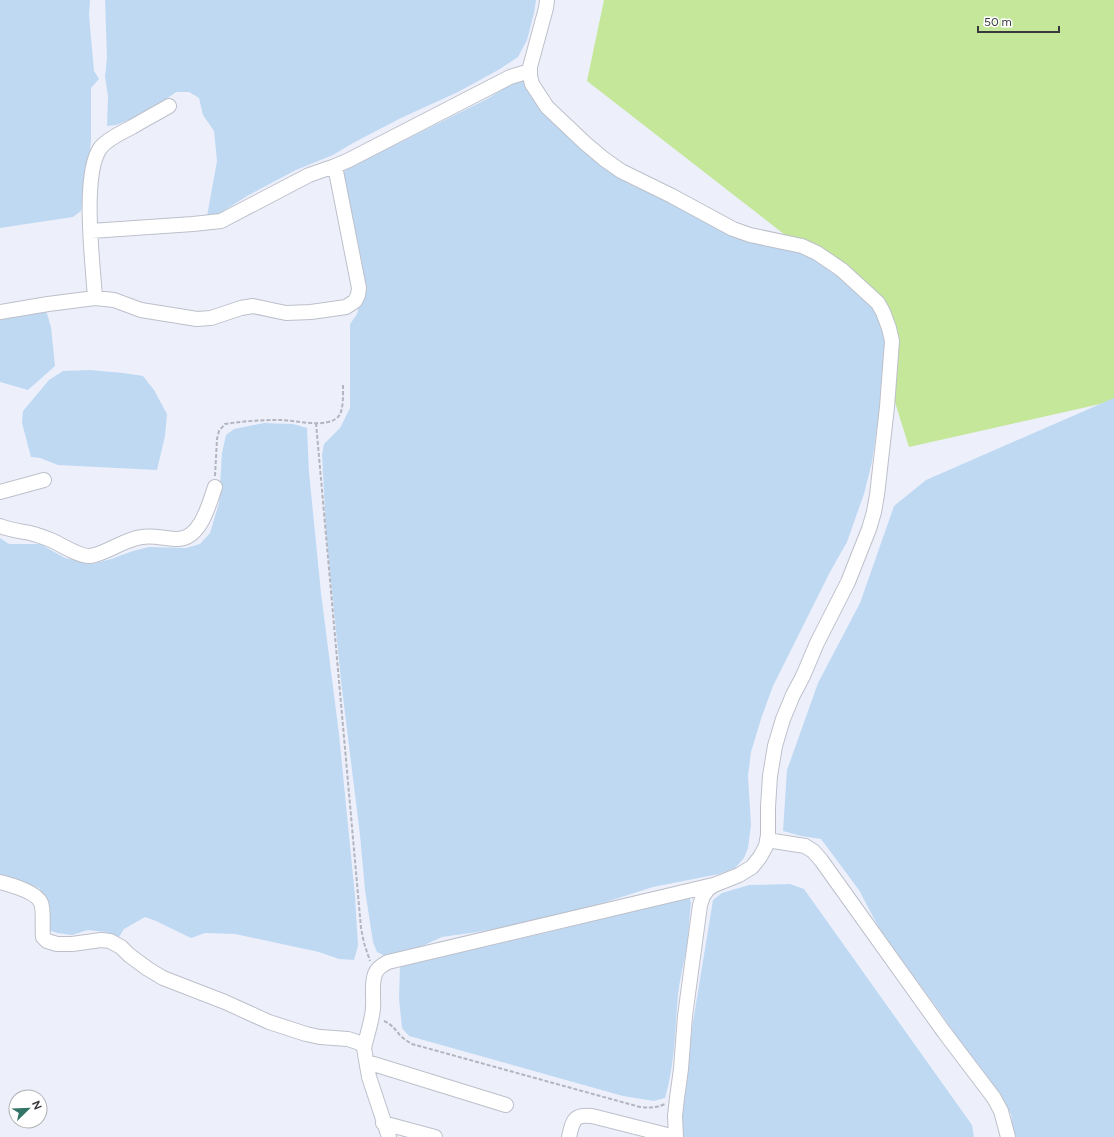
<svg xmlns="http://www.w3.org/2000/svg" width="1114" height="1137" font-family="Figtree,sans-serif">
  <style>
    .green { fill: #c4e799 }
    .water { fill: #bfd9f3 }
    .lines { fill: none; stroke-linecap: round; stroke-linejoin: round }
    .minor-casing { stroke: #bdc0ca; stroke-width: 16 }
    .path { stroke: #b3b5be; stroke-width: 2; stroke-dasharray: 4 2; stroke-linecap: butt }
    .minor { stroke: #fff; stroke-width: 14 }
  </style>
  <rect width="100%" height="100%" fill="#edf0fb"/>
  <path class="green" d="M604 0H1114V399L1100 404 909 447 861 294 587 81Z"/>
  <path class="water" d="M0 0H90L89 15 94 71 99 79 91 88V141L86 184 81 211 73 217 0 228Z
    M105 0H536L534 13 527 40 518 57 500 69 458 92 401 118 353 143 333 155 296 170 247 196 214 217 207 216 217 161 214 131 203 115 199 98 189 92H176L149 112 116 125 107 126 108 96 105 77 107 57Z
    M522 79 529 85 539 109 597 161 629 184 658 196 723 232 807 255 847 283 870 303 885 332 884 374 877 426 872 462 864 494 847 542 830 572 773 686 761 719 751 752 748 776 751 825 748 848 744 858 735 868 719 874 653 887 587 908 541 920 477 932 442 937 405 954 391 958 383 955 377 952 373 942 365 890 360 835 341 681 326 532 322 455 324 444 340 428 350 408V324L357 314 362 295 342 175 345 170 357 162 397 144 487 99 510 85Z
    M46 310 51 327 55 366 28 390 0 382V320Z
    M90 370 123 373 143 376 154 390 167 414 165 436 157 470 58 465 40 458 31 457 22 423 23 411 49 380 63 371Z
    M1114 398V1137H1014L1011 1114 937 1008 881 932 859 890 821 839 801 836 783 831 787 770 818 683 860 603 894 506 926 480Z
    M264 423 293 424 307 428 309 472 321 593 339 734 355 896 358 946 354 960 339 959 319 952 235 934 205 933 191 938 156 921 145 917 124 929 119 937 105 932 88 930 72 935 57 933 48 930 50 913 48 900 39 888 0 875V538L9 544H40L65 558 92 564 111 559 133 551 149 547 186 548 200 544 210 533 219 503 222 453 226 435 234 429Z
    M790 884 804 889 972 1125 974 1137H682L681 1111 686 1090 692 1028 713 900 722 893 749 885Z
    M689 896 691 903C689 917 689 932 687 946 684 962 680 978 678 994 675 1029 675 1064 665 1098L654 1101 623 1096 409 1036 402 1028 399 999 400 965 545 933Z"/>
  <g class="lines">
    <defs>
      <path id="minor" d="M547 0 546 8 530 67V76L532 84 547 107 585 143 604 159 621 171 672 196 733 229 750 235 802 246 817 253 842 270 878 303 883 312 889 328 892 341 887 407 877 495 874 512 869 529 848 582 817 643 803 676 793 695 783 719 775 746 770 776 768 807V835L766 846 760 857 752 867 739 875 714 885 708 889 703 896 700 905 685 1016 681 1069 677 1098 675 1116 676 1137
        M91 231 193 224 221 221 309 175 335 166 349 160 510 77 530 71
        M95 298C93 264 81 173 101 147 109 138 121 133 132 127 144 120 157 113 169 106
        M0 312 48 304 95 298 114 300 141 310 197 319 211 318 241 308 253 306 286 313 311 312 346 307 355 301 358 295 359 288 335 166
        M0 492 44 480
        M0 526C9 530 20 531 30 533 38 535 46 538 53 541 62 545 80 557 90 556 106 554 124 539 142 537 154 535 166 539 178 539 201 538 209 504 215 487
        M767 840 805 846 813 851 821 860 944 1032 994 1098 1001 1111 1008 1137
        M0 882C11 885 37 892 41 903 44 909 42 928 43 937L47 941 57 944H72L101 940 110 941 121 947 129 955 148 969 163 978 225 1002 269 1022 306 1034 320 1037 348 1039 360 1043 364 1048 369 1077 389 1137
        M364 1048C367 1035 372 1021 373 1008 374 997 371 985 375 974 377 968 382 965 388 962L713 885
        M367 1062 506 1105
        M383 1123 435 1137
        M569 1137C573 1121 573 1114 592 1116L675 1137"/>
    </defs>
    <use href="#minor" class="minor-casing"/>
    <path class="path" d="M316 423 361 928 364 943 370 961
      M215 476 217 439 219 431 225 424C243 421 262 420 280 420 296 420 325 429 338 417 344 411 343 393 343 384
      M384 1021C391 1024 394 1028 399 1034 402 1038 407 1041 412 1044L640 1107C649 1108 656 1108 665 1104"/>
    <use href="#minor" class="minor"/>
  </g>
  <g transform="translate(28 1109) rotate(67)"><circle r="19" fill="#ffffff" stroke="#afb0b1"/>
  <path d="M0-3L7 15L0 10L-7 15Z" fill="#327567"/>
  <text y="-6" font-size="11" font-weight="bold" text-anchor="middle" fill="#37393d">N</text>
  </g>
  <path d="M978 26v6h81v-6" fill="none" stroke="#37393d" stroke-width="2"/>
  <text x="984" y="26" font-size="12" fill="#37393d" stroke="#ffffff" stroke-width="3" paint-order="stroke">50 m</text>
</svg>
